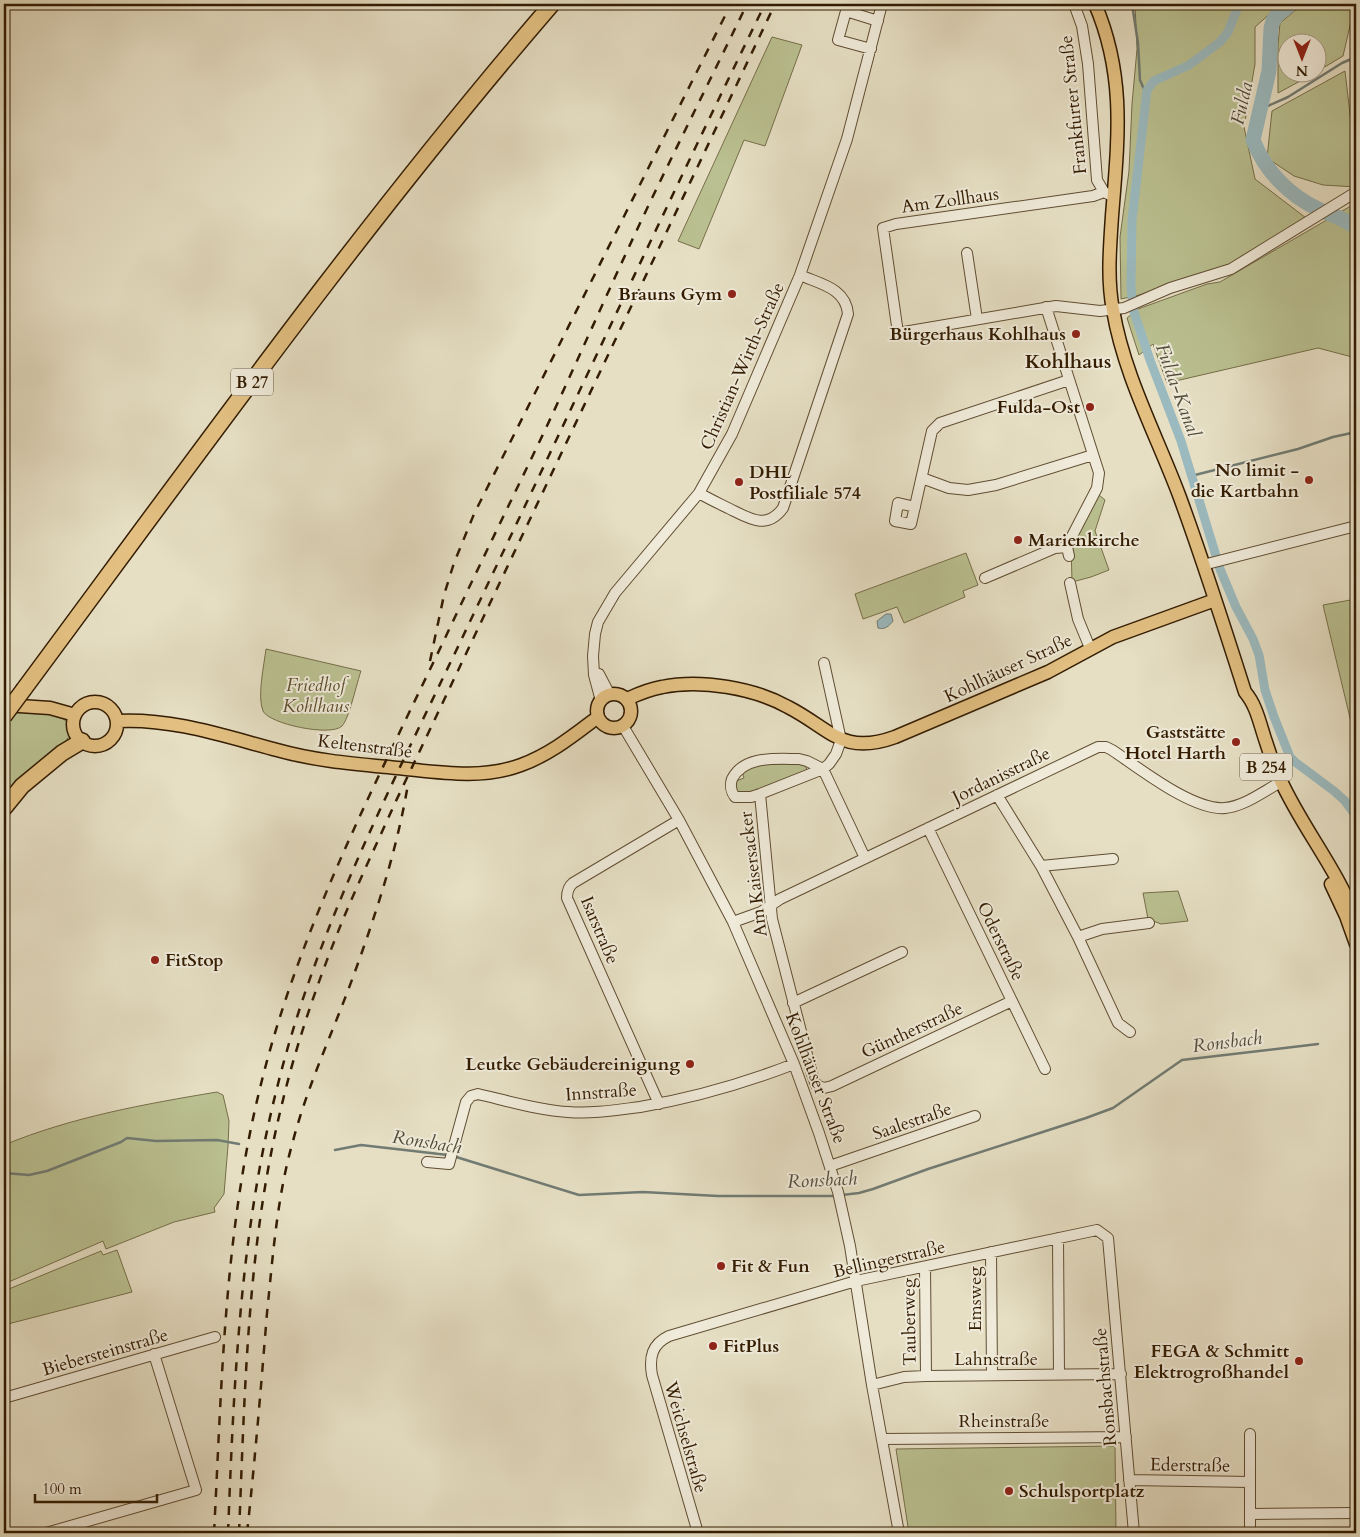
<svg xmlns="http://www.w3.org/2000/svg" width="1360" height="1537" font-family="Cardo,serif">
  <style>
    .green { fill: #bac091; stroke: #766e49 }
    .water { fill: #9bbabf; stroke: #717b73 }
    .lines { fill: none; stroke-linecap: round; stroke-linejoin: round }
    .stream { stroke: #717b73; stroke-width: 2.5 }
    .canal { stroke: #9bbabf; stroke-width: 9 }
    .river { stroke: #9bbabf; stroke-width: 15 }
    .minor-casing { stroke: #604d32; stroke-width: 12 }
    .major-casing { stroke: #331c01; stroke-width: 15 }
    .highway-casing { stroke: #331c01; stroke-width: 18 }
    .minor { stroke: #efead9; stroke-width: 10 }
    .major { stroke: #e3c082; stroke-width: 12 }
    .highway { stroke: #e3c082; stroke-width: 15 }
    .rail { stroke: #331c01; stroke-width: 2.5; stroke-dasharray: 9 9; stroke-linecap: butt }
    .highway-bridge-casing { stroke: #331c01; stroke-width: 18; stroke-linecap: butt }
    .highway-bridge { stroke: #e3c082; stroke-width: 15 }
    .poi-dot { fill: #8f2418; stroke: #efead9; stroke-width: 2 }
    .labels { text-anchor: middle; stroke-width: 4; stroke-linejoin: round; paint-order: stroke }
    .shield { fill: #efead9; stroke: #6b5a42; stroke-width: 1 }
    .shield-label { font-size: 16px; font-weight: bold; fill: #331c01 }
    .street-label { font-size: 18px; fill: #331c01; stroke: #efead9 }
    .poi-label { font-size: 18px; font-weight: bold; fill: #331c01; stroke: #efead9; text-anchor: end }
    .park-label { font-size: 18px; font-style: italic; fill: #5c4d2c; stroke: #efead9 }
    .water-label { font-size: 19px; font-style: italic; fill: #524b3a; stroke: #efead9 }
    .quarter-label { font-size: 20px; font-weight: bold; fill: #331c01; stroke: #efead9 }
  </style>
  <rect width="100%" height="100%" fill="#e6dfc4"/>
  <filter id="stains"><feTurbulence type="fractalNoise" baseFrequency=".004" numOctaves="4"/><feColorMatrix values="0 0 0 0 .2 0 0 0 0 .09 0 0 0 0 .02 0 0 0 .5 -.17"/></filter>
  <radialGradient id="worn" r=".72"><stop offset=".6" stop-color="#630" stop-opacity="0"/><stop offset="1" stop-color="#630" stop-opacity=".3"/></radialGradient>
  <path class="green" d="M1135 4H1281L1255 27V64L1244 127 1255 179 1306 218 1230 264 1139 295 1121 299 1120 237 1129 171 1132 104 1137 49Z
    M1303 4H1355L1343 56 1318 71V42H1288V72L1315 73 1278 93V45L1280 23Z
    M772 37 802 45 765 146 744 140 699 249 678 241Z
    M1345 71 1356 165V187L1323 185 1294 176 1267 158 1272 111Z
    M1356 203V358L1318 348 1167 383 1153 344 1139 355 1127 318 1138 309 1207 284 1220 282Z
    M1099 495 1105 500 1095 531 1109 570 1091 577 1072 582 1071 545Z
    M966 553 978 585 963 591 965 597 904 623 897 607 863 619 855 594Z
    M1356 599V743L1323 605Z
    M266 649 361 671C357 682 349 719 342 726 331 737 269 724 263 711 257 697 264 665 266 649Z
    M34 710C47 713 63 714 70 726V735L65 742 4 798V729L15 712Z
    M803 763 808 771 747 794 738 795 734 785 736 781 744 778 742 771 754 765Z
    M1178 891 1188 921 1161 924 1148 919 1143 893Z
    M217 1092 223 1095 229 1121 228 1146 224 1194 214 1208 215 1212 174 1222 106 1249 103 1241 4 1284V1145C72 1117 145 1104 217 1092Z
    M117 1250 132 1292 4 1325V1291L101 1251 103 1255Z
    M1115 1446 1116 1533H909L896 1449Z"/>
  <path class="water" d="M886 614H891L893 621C889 626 885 630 878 628L877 621Z"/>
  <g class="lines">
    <path class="stream" d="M1132 4 1138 43 1140 80 1146 94
      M1261 109 1288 97 1342 63 1356 57
      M1191 476 1298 449 1333 437 1356 432
      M335 1150 361 1145 448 1155
      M453 1156 579 1195 643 1192 718 1196H836
      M4 1173 29 1175 47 1171 121 1142 127 1138 156 1141 217 1140 239 1144
      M842 1195 859 1193 873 1189 928 1169 1086 1118 1113 1108 1182 1060 1318 1044"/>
    <path class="canal" d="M1239 4 1228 32 1220 42 1189 65 1154 81 1147 90 1132 220 1131 287 1133 309 1150 360 1181 441 1220 569 1236 607 1253 639 1259 655 1265 690 1274 717 1290 757 1295 762 1334 791 1345 801 1356 816"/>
    <path class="river" d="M1291 4 1277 15 1273 21 1271 28 1269 71 1253 140C1265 171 1289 195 1318 209 1331 215 1346 219 1356 228"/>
    <defs>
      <path id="minor" d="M1074 4 1082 26 1088 64 1097 180 1104 192 1110 195
        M871 49 838 40 846 11 878 21
        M1104 192 1093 196 896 224 883 228 898 333 1056 306 1100 311 1124 308 1170 288 1231 269 1356 192
        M967 253 977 319
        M1046 307 1099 473 1097 488 1070 540 1067 547 1069 556
        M922 478 949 488 968 490 996 485 1093 455
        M699 493C709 499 720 504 730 509 750 519 767 530 783 508L848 314C846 288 820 284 800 275
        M915 507 898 503 895 521 911 524 932 431 940 423 1069 380
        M1203 565 1356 526
        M985 578 1055 548 1067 547
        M1070 583 1078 619 1090 648
        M599 674 610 695
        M601 701 594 675 593 656 595 634 598 622 615 593 699 493 732 434 800 275 847 139 882 4
        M623 726 679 820 733 922 794 1064 819 1133 838 1192 850 1246 872 1385 899 1533
        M823 769 807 761 799 759C777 759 744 755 732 779 730 785 731 792 735 797H751L760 794 823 769 829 764 836 754 841 740 824 663
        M823 769 865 858
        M760 794 772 919 812 1074 816 1085 824 1088 832 1086 1012 1001
        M997 795 1041 866 1078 937 1118 1023 1130 1032
        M928 828 1045 1069
        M1041 866 1113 859
        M733 922 761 912 780 899 1098 747H1106L1112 750C1139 768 1193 811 1225 808 1245 806 1264 791 1281 782
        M1078 937 1102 929 1149 923
        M793 1003 902 952
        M659 1104 567 898C567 892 568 887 573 883L679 820
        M427 1162 449 1164 466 1102 471 1096 478 1094C508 1101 538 1110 568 1112 592 1114 616 1110 640 1107 693 1098 745 1083 794 1064
        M830 1166 975 1116
        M1058 1238 1059 1375
        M991 1252 992 1375
        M925 1267 926 1376
        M872 1385 904 1377 926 1376 1121 1374
        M4 1398 215 1337
        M1250 1434V1533
        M882 1439 1126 1437
        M1129 1480 1250 1482
        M1250 1514 1356 1513
        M46 1533 196 1490 154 1354
        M698 1533 652 1375C649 1357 652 1344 669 1336L856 1281 1097 1230 1108 1238 1134 1533"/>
      <path id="major" d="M1095 4C1126 76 1118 140 1112 216 1110 247 1107 279 1113 310 1124 375 1156 434 1179 495 1203 560 1224 626 1245 692 1257 706 1260 725 1266 742 1270 755 1275 768 1281 781 1303 829 1338 870 1356 920
        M597 711a17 17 0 1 1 34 0a17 17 0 1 1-34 0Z
        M627 699C638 694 650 689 662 687 701 679 754 688 788 707 831 729 842 756 895 737L1048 672 1113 637 1215 600
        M73 724a22 22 0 1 1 44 0a22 22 0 1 1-44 0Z
        M4 705 50 708 75 715
        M117 721C172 718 224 736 277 750 316 761 356 764 397 768 438 772 481 780 521 765 551 754 574 735 598 717
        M1331 884 1346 916 1356 944"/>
      <path id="highway" d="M24 689C196 457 364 222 552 4
        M4 808 22 786 62 753 82 741"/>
    </defs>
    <use href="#minor" class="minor-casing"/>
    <use href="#major" class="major-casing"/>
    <use href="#highway" class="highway-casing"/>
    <use href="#minor" class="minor"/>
    <use href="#major" class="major"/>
    <use href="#highway" class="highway"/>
    <path class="rail" d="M430 661 444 595 454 563 474 514 731 4
      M214 1533C222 1382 224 1232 261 1084 300 926 377 781 446 636 479 566 513 497 546 428 582 351 616 273 653 196 684 132 716 68 747 4
      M228 1533C234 1381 240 1232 278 1084 319 919 402 766 474 613 571 410 666 206 765 4
      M239 1533C245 1390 247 1245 282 1104 297 1041 319 978 344 917 360 879 378 841 395 803L775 4
      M247 1533C255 1460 261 1387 267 1313 273 1255 277 1197 293 1141 308 1084 333 1032 353 977 376 914 397 850 408 784"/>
    <defs>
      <path id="highway-bridge" d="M4 716 24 689"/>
    </defs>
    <use href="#highway-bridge" class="highway-bridge-casing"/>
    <use href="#highway-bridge" class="highway-bridge"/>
  </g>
  <g class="poi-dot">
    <circle cx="732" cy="294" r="5"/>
    <circle cx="1076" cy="334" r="5"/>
    <circle cx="1090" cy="407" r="5"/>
    <circle cx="1309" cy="480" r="5"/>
    <circle cx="739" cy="482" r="5"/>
    <circle cx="1018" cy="540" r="5"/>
    <circle cx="1236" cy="742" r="5"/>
    <circle cx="155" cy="960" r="5"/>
    <circle cx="690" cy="1064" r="5"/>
    <circle cx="721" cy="1266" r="5"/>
    <circle cx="713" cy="1346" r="5"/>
    <circle cx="1299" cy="1361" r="5"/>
    <circle cx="1009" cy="1491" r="5"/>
  </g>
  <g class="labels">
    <g class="shield">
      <rect x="231" y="368.5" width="42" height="27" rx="4"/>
      <rect x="1240" y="753.5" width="52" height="27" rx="4"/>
    </g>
    <g class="shield-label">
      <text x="252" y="388">B 27</text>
      <text x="1266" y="773">B 254</text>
    </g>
    <g class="street-label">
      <text transform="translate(1073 105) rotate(-96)" y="6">Frankfurter Straße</text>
      <text transform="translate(950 200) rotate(-8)" y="6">Am Zollhaus</text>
      <text transform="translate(742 366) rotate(-66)" y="6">Christian-Wirth-Straße</text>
      <text transform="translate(1008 668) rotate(-25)" y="6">Kohlhäuser Straße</text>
      <text transform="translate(365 746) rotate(7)" y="6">Keltenstraße</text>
      <text transform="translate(1001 775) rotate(-26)" y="6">Jordanisstraße</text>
      <text transform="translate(753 874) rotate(-97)" y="6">Am Kaisersacker</text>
      <text transform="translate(600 930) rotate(67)" y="6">Isarstraße</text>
      <text transform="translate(1001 941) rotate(64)" y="6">Oderstraße</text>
      <text transform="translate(912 1030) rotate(-25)" y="6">Güntherstraße</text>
      <text transform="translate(816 1078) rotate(69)" y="6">Kohlhäuser Straße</text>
      <text transform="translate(601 1092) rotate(-4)" y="6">Innstraße</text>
      <text transform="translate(912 1121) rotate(-19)" y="6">Saalestraße</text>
      <text transform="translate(889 1259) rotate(-13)" y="6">Bellingerstraße</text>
      <text transform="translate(975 1299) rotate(-90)" y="6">Emsweg</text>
      <text transform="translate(909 1322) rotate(-91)" y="6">Tauberweg</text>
      <text transform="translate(105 1352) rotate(-16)" y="6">Biebersteinstraße</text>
      <text x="996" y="1365">Lahnstraße</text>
      <text transform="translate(1105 1387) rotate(-95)" y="6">Ronsbachstraße</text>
      <text x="1004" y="1427">Rheinstraße</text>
      <text transform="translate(686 1437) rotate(74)" y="6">Weichselstraße</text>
      <text transform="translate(1190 1465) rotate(1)" y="6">Ederstraße</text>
    </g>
    <g class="poi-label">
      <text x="722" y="300">Brauns Gym</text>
      <text x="1066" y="340">Bürgerhaus Kohlhaus</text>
      <text x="1080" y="413">Fulda-Ost</text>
      <text x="1299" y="476">No limit -<tspan x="1299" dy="21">die Kartbahn</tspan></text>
      <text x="749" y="478" text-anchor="start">DHL<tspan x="749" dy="21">Postfiliale 574</tspan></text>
      <text x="1028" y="546" text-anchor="start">Marienkirche</text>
      <text x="1226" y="738">Gaststätte<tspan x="1226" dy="21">Hotel Harth</tspan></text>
      <text x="165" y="966" text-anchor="start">FitStop</text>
      <text x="680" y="1070">Leutke Gebäudereinigung</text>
      <text x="731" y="1272" text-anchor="start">Fit &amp; Fun</text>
      <text x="723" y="1352" text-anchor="start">FitPlus</text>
      <text x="1289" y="1357">FEGA &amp; Schmitt<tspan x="1289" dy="21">Elektrogroßhandel</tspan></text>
      <text x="1019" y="1497" text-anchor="start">Schulsportplatz</text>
    </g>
    <g class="park-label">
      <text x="316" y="691">Friedhof<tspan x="316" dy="21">Kohlhaus</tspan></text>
    </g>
    <g class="water-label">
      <text transform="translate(1241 103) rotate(-77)" y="7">Fulda</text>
      <text transform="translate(1179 390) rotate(70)" y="7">Fulda-Kanal</text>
      <text transform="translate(1227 1041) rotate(-7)" y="7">Ronsbach</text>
      <text transform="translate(427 1141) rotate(9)" y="7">Ronsbach</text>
      <text transform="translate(822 1179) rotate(-3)" y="7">Ronsbach</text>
    </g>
    <g class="quarter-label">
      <text x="1068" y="368">Kohlhaus</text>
    </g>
  </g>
  <rect width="1360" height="1537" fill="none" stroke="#e6dfc4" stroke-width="20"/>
  <rect x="5" y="5" width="1350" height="1527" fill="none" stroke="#331c01" stroke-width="2.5"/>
  <rect x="10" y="10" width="1340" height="1517" fill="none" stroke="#331c01"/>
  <g transform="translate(1302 58) rotate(180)"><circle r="24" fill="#efead9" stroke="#a49883"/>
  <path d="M0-4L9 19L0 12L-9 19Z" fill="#8f2418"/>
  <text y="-8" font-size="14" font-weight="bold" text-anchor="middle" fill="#331c01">N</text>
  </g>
  <path d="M35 1494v8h122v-8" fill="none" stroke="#331c01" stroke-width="2.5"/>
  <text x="42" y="1494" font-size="15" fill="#331c01" stroke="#efead9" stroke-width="4" paint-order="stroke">100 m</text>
  <rect width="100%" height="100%" filter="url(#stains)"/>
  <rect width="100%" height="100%" fill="url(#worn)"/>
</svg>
